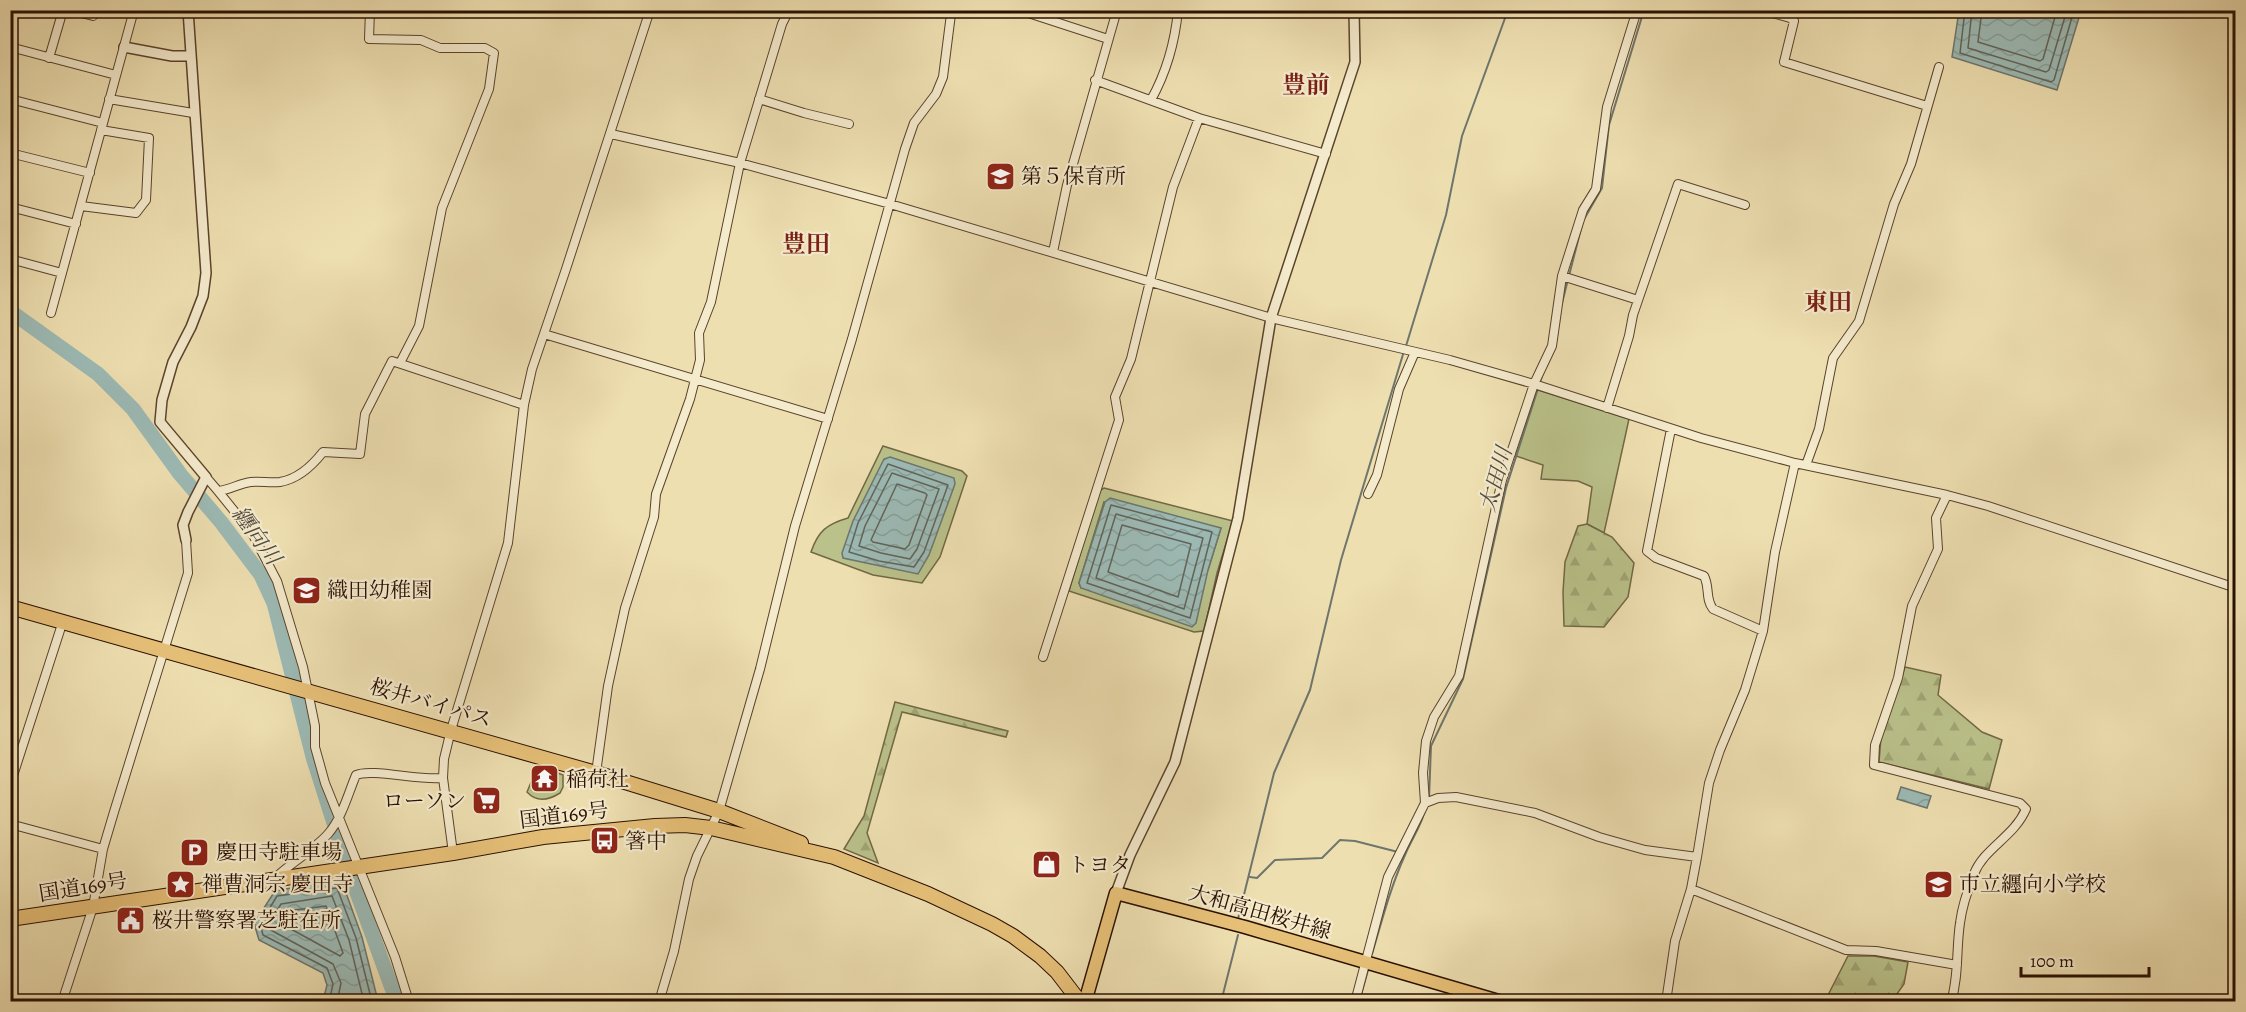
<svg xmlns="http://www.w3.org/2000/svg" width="2246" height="1012" font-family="Alegreya,'Noto Serif JP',serif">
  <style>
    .green { fill: #bac18a; stroke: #726845; stroke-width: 1.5; fill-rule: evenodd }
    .forest { fill: url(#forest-firs); stroke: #726845; stroke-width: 1.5 }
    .water { fill: url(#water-waves); stroke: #6e766d; stroke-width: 1.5 }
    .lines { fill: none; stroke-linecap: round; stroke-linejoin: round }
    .shore { stroke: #62645a; stroke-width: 1.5 }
    .stream { stroke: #6e766d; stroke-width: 2 }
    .river { stroke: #9cbab5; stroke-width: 15 }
    .minor-casing { stroke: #5a432c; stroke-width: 10 }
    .tertiary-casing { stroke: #5a432c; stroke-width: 12 }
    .primary-casing { stroke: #290f00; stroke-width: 15 }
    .trunk-casing { stroke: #290f00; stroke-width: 16 }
    .minor { stroke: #f4eacc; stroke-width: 8 }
    .tertiary { stroke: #f4eacc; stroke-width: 9 }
    .primary { stroke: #e7c078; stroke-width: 12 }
    .trunk { stroke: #e7c078; stroke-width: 14 }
    .labels { text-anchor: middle; stroke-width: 4.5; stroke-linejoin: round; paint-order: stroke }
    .poi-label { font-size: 21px; fill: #290f00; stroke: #f4eacc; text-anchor: start }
    .street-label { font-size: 21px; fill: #290f00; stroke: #f4eacc }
    .water-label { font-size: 22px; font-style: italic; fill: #514b3f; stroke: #f4eacc }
    .quarter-label { font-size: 24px; font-weight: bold; fill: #7a1f14; stroke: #f4eacc }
  </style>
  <defs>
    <pattern id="forest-firs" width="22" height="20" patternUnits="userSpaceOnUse" patternTransform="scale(1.5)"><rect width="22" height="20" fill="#bac18a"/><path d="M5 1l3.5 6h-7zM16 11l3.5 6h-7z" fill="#a0a575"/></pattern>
    <pattern id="water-waves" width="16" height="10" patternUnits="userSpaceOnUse" patternTransform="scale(1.5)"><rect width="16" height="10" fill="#9cbab5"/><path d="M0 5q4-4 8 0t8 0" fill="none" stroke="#869f9a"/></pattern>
  </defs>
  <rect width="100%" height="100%" fill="#eedfb1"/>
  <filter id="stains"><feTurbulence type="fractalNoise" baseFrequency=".00333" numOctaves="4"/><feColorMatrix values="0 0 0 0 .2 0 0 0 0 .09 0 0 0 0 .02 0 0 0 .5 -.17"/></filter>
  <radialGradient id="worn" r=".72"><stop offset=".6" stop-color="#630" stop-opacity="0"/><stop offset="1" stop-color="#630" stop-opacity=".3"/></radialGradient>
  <path class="green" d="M1535 389 1629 419 1604 533 1587 524 1592 487 1578 481 1541 479 1543 465 1513 455Z
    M883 446 962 471 967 476 940 557 922 583 873 575 811 552C818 531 827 524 848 518Z
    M1104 488 1233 521 1217 573 1204 631 1194 632 1069 591 1099 491ZM1104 502 1221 528 1208 570 1081 588 1079 583Z"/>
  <path class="forest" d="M1587 524 1612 537 1634 563 1628 597 1604 627 1564 626 1563 592 1565 562 1578 526Z
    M1905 667 1941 675 1938 695 1982 732 2002 740 1989 789 1879 762 1881 737Z
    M895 702 1008 731 1006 737 902 712 867 833 878 863 844 849 864 816Z
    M545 768 563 775V787L560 793C549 800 537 803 527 792L534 775Z
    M1848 956H1874L1908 962 1904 984 1892 1001H1825Z"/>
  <path class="water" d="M1959 11H2081L2057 90 1952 57Z
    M890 457 954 478 955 484 929 555 918 574 843 558 842 553 853 521 884 459Z
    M1110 498 1221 528 1208 570 1196 623 1192 627 1081 588 1079 583 1105 502Z
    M1901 787 1931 796 1927 808 1897 799Z
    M341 879 362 937 378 1001H323L327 985 323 973 259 940 254 923 275 891Z"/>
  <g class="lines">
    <path class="shore" d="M1965 10 1960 53 2051 82 2054 80 2074 10
      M1972 10 1968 48 2046 72 2049 70 2067 10
      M1982 10 1978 42 2040 61 2043 59 2057 10
      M888 464 948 485 924 552 914 567 879 561 849 552 858 523Z
      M892 473 939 489 917 549 910 559 881 553 859 546 865 526Z
      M897 484 925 493 927 495 909 545 905 549 873 542 871 540Z
      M1111 505 1212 532 1190 618 1087 583Z
      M1116 514 1203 538 1184 609 1096 578Z
      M1122 525 1191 544 1178 597 1108 572Z
      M326 906 343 953 340 956 280 923 287 911Z
      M329 1002 333 984 327 968 263 935 260 924 277 896 337 888 356 938 372 1002
      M337 1002 341 983 333 964 269 929V924L281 904 332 896 349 940 364 1002"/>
    <path class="stream" d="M1562 303 1583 221 1602 188 1609 125 1644 10
      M1406 346 1446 215 1462 136 1508 10
      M1429 799 1431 746 1463 679 1506 488 1543 373
      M1250 877 1257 878 1275 860 1322 858 1340 840 1355 841 1398 852
      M1238 919 1274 773 1310 690 1341 560 1404 351
      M1372 954C1382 920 1391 886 1405 855 1412 838 1422 825 1426 807
      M1221 1002 1238 935
      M1359 1002 1368 970"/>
    <path class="river" d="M10 311 98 374 133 409 180 474 221 522 261 575 274 603 313 757 346 861
      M352 879 397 1002"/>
    <defs>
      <path id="minor" d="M70 10 93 16
        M370 10 369 39 421 40 440 48H485L494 53 489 89 442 208 419 326 400 363
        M1019 10 1108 39
        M1762 10 1790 18 1794 21 1784 62 1927 106
        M10 47 116 75
        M49 58 63 10
        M1095 80 1199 118 1326 154
        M10 99 103 123
        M109 99 193 113
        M759 99 804 113 849 124
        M1151 100C1166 73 1175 42 1178 10
        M611 134 740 163 890 204 1271 318 1450 360 1534 384 1701 438 1795 463 1947 495 1988 506 2236 588
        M10 153 90 173
        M81 206 136 213 146 200 149 138 101 130
        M10 207 76 224
        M1053 252 1067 185 1117 10
        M10 259 62 273
        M1562 276 1638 300
        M51 313 134 10
        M544 334 828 419
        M1607 408 1629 336 1633 315 1678 184 1745 205
        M1671 429 1647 551 1656 558 1704 576C1710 587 1705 599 1713 609L1763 631
        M1806 465 1819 429 1833 358 1859 321 1894 204 1911 164 1939 67
        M206 477 218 491C230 490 240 483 251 482 260 481 270 483 280 482 298 479 312 466 323 452L360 454 365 414 392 361 524 405
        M218 491 252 533 277 581 303 667 315 726V747L325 783 395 957 409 1002
        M1368 494 1377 475 1399 389 1415 352
        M1947 495 1936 518 1938 549 1912 606 1898 678 1875 745 1874 765 2020 803 2026 809C2014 837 1984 848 1974 874 1968 889 1962 907 1960 923 1956 950 1959 976 1951 1002
        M1043 657 1119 420 1115 397 1131 359 1173 187 1199 118
        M596 773 608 686 625 608 654 517 656 494 690 399 700 360 699 333 711 302 740 163 782 24 789 10
        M10 785 63 621
        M1425 803 1438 798 1456 797 1535 813 1599 837 1645 850 1697 857
        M10 824 103 849
        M453 853 443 778 444 759 451 730 508 543 524 405 532 369 566 269 650 10
        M274 879C290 863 314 850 328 834 342 818 348 794 356 775 371 768 420 781 443 778
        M1691 889 1846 950 1876 951 1957 965
        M62 1002 93 907 103 849 114 812 188 573 186 540
        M659 1002 674 951 689 879 697 856 719 811 760 669 795 526 852 339 905 149 914 123 936 94 943 77 951 14 949 10
        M1355 1002 1388 877 1425 803 1423 773 1426 741 1434 717 1459 676 1502 480 1534 384 1552 346 1562 276 1583 210 1596 189 1607 107 1637 10
        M1666 1002 1675 941 1691 889 1697 857 1709 783 1720 750 1745 690 1763 631 1775 552 1795 463"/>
      <path id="tertiary" d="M124 47 172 56H190
        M186 540 183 525 188 512 206 477 160 422 162 400 173 362 191 327 203 296 206 273 188 10
        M1116 893 1130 855 1175 762 1238 518 1271 318 1355 62 1354 10"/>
      <path id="primary" d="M1085 1002 1116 893 1245 927 1502 1002"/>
      <path id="trunk" d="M10 607 596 773 719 811 801 843
        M10 919 453 853 543 837 655 826 685 825 711 828 834 857 928 894 992 924 1013 936 1040 956 1057 972 1080 1002"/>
    </defs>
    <use href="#minor" class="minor-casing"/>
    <use href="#tertiary" class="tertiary-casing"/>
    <use href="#primary" class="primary-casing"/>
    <use href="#trunk" class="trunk-casing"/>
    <use href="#minor" class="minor"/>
    <use href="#tertiary" class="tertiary"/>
    <use href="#primary" class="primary"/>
    <use href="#trunk" class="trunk"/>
  </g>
  <defs>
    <symbol id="school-square" viewBox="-11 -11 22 22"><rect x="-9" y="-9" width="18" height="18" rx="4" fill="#8f2418" stroke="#f4eacc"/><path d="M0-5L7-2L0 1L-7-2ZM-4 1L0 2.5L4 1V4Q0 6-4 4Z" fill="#fff"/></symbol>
    <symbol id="temple-square" viewBox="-11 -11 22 22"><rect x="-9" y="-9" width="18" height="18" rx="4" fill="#8f2418" stroke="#f4eacc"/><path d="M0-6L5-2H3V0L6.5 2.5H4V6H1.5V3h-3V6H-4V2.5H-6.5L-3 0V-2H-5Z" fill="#fff"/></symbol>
    <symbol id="supermarket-square" viewBox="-11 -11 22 22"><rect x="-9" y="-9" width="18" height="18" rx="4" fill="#8f2418" stroke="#f4eacc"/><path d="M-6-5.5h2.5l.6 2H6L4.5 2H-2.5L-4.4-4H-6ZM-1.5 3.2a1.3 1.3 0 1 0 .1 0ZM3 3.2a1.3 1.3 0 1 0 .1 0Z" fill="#fff"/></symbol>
    <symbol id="bus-square" viewBox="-11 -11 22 22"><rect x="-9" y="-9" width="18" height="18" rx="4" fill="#8f2418" stroke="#f4eacc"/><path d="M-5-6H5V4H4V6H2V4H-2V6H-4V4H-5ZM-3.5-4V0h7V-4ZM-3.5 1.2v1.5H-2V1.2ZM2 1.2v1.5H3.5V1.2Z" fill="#fff"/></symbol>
    <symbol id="parking-square" viewBox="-11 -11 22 22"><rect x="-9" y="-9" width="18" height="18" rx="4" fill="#8f2418" stroke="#f4eacc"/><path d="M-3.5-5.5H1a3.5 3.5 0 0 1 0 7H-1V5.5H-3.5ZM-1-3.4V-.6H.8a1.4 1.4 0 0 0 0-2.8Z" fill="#fff"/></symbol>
    <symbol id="shop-square" viewBox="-11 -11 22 22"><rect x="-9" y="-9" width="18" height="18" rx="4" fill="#8f2418" stroke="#f4eacc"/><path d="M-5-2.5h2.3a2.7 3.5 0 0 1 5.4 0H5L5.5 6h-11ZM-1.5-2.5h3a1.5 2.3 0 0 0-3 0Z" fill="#fff"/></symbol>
    <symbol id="sight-square" viewBox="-11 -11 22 22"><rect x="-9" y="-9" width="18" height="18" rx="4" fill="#8f2418" stroke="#f4eacc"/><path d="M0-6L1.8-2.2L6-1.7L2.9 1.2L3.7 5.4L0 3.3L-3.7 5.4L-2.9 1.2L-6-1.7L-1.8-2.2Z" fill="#fff"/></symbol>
    <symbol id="civic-square" viewBox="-11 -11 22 22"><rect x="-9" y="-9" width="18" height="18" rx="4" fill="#8f2418" stroke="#f4eacc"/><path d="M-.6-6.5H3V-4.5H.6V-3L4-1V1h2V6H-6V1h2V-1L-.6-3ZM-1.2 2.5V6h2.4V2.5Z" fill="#fff"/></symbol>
  </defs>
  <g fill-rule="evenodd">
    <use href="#school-square" x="984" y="160" width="33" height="33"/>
    <use href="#school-square" x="290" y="574" width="33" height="33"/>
    <use href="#temple-square" x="528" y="762" width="33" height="33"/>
    <use href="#supermarket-square" x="470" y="784" width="33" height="33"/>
    <use href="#bus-square" x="588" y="824" width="33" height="33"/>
    <use href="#parking-square" x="178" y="836" width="33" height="33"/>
    <use href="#shop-square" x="1030" y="848" width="33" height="33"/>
    <use href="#sight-square" x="164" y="868" width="33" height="33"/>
    <use href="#school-square" x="1922" y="868" width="33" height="33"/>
    <use href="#civic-square" x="114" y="904" width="33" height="33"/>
  </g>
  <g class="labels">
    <g class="poi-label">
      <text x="1021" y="183">第５保育所</text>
      <text x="327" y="597">織田幼稚園</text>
      <text x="566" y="786">稲荷社</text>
      <text x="466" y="808" text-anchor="end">ローソン</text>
      <text x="625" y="848">箸中</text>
      <text x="216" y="859">慶田寺駐車場</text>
      <text x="1068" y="872">トヨタ</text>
      <text x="202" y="891">禅曹洞宗 慶田寺</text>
      <text x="1959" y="891">市立纒向小学校</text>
      <text x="152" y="927">桜井警察署芝駐在所</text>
    </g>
    <g class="street-label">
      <text transform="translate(431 703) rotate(16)" y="7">桜井バイパス</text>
      <text transform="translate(564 815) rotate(-7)" y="7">国道169号</text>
      <text transform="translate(83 887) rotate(-9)" y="7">国道169号</text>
      <text transform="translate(1260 912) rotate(16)" y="7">大和高田桜井線</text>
    </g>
    <g class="water-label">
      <text transform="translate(1495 479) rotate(-74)" y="8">太田川</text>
      <text transform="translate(257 535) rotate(54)" y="8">纒向川</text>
    </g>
    <g class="quarter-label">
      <text x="1306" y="93">豊前</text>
      <text x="806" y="252">豊田</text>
      <text x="1828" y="310">東田</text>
    </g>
  </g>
  <rect width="2246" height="1012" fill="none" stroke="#eedfb1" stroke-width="36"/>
  <rect x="12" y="12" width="2222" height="988" fill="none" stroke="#290f00" stroke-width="3"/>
  <rect x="18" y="18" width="2210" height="976" fill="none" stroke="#290f00" stroke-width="1.5"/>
  <path d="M2021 967v9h128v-9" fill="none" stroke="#290f00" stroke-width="3"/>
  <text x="2030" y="967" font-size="18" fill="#290f00" stroke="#f4eacc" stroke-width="4.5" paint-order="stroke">100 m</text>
  <rect width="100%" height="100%" filter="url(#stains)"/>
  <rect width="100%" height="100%" fill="url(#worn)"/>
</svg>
